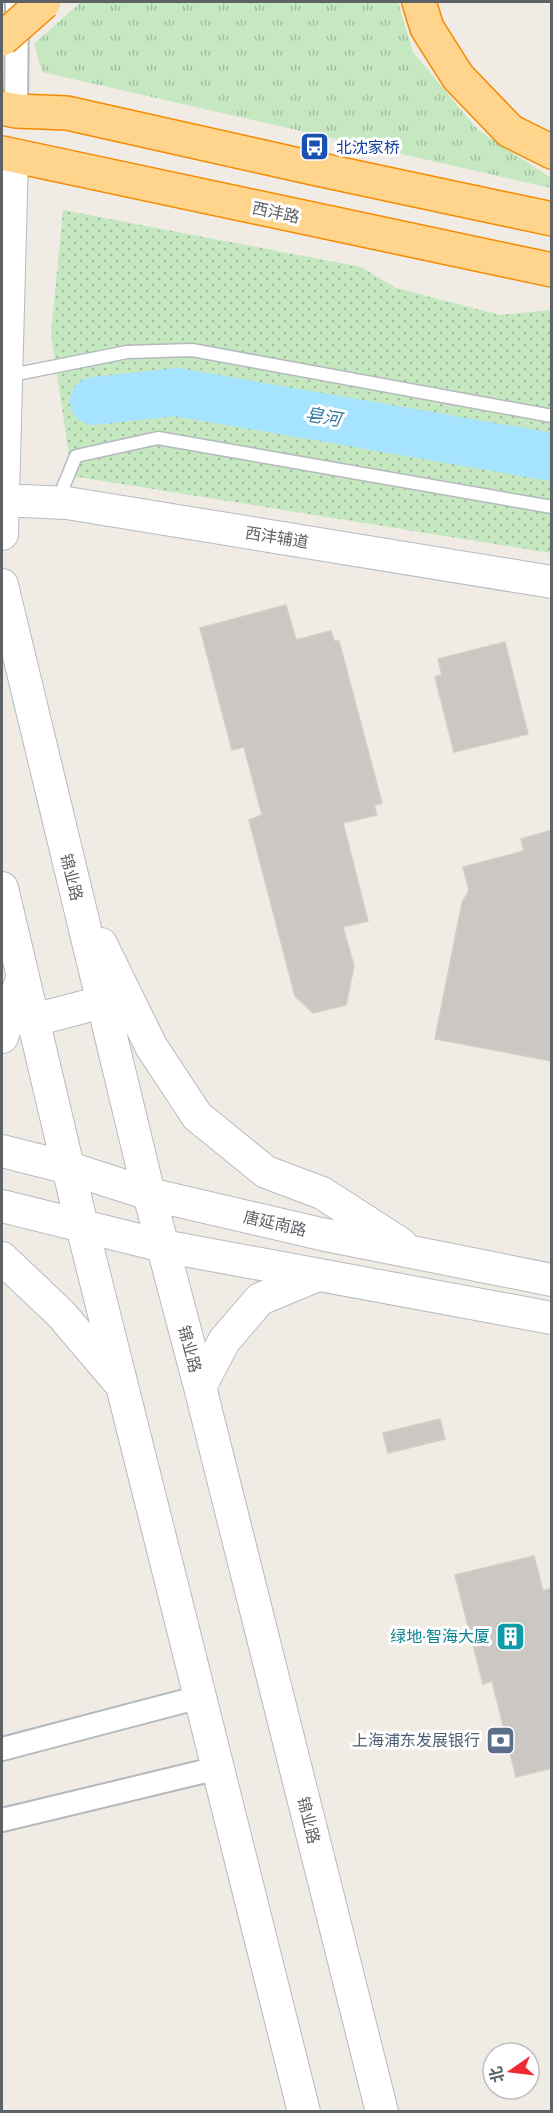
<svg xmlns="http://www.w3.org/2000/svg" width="553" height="2113" font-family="Mulish,'Noto Sans SC',sans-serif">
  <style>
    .grass { fill: url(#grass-tufts) }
    .park { fill: url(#park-dots) }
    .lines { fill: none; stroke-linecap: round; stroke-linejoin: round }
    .river { stroke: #a6e3ff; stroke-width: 48 }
    .building { fill: #cbc7c2; stroke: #d5cdc3; stroke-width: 1.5 }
    .lane-casing { stroke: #b5b9bc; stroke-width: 15 }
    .street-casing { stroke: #b5b9bc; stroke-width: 26 }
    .secondary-casing { stroke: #b6bbbf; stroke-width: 34 }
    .highway-casing { stroke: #f58a00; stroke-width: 36 }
    .lane { stroke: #fff; stroke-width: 12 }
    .street { stroke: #fff; stroke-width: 22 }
    .secondary { stroke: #fff; stroke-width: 32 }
    .highway { stroke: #ffd48d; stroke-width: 33 }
    .highway-bridge-casing { stroke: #f58a00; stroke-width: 36; stroke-linecap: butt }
    .highway-bridge { stroke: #ffd48d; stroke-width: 33 }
    .labels { text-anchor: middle; stroke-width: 6; stroke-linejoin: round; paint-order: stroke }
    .transit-label { font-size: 16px; fill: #164399; stroke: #fff; text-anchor: start }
    .street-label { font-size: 16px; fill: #5d6266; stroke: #fff }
    .culture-label { font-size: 16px; fill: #0d838f; stroke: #fff; text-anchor: end }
    .service-label { font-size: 16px; fill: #4e5e75; stroke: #fff; text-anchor: end }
    .water-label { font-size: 18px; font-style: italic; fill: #377ba5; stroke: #fff }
  </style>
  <defs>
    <pattern id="grass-tufts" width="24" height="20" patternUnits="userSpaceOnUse" patternTransform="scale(1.5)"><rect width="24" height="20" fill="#c5e8c0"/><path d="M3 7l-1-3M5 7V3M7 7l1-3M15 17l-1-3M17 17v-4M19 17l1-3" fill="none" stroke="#a3bfa0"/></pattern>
    <pattern id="park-dots" width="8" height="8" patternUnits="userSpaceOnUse" patternTransform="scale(1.5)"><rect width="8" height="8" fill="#c5e8c0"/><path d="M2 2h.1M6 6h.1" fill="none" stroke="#a3bfa0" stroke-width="1.8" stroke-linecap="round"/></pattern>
  </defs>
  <rect width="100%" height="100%" fill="#f0ece5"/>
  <path class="grass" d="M81 2H398L413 52 478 130 551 178V188L42 72 34 44Z"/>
  <path class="park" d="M63 210 361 267 396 288 500 315 551 310V553L72 476 51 334Z"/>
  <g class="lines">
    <path class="river" d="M94 401 176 392 552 457"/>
  </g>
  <path class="building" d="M286 605 296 640 331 631 334 641H339L382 803 374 805 377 815 343 823 368 921 343 927 354 966 346 1005 313 1013 295 996 249 820 262 815 244 747 232 750 200 628Z
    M505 642 528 734 454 752 435 677 442 675 438 659Z
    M552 830V1061L435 1039 462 903 469 890 463 867 524 851 521 839Z
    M440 1419 445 1439 388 1453 383 1433Z
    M534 1556 543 1591 552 1588V1768L516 1777 492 1681 483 1684 455 1575Z"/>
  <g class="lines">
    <defs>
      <path id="lane" d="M7 376 127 352 192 350 552 416
        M57 502 76 456 158 438 552 507"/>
      <path id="street" d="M16 111 17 2
        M2 1749 200 1697
        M2 1820 218 1768"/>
      <path id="secondary" d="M2 500 67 503 552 582
        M2 534 12 156
        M2 585 149 1194 200 1387 382 2112
        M2 888 82 1226 304 2112
        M101 944 151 1046 197 1116 266 1172 322 1193 401 1244
        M34 1020 102 1002
        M2 1037 23 976
        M2 1151 69 1168 149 1194 321 1234 552 1280
        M2 1206 163 1246 552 1318
        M2 1258 61 1314 118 1381
        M200 1387 224 1341 260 1299 318 1275"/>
      <path id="highway" d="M419 2 427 28 458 77 510 131 552 152
        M2 108 16 111 67 113 317 169 552 219
        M2 153 552 270"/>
    </defs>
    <use href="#lane" class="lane-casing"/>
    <use href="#street" class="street-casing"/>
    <use href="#secondary" class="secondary-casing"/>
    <use href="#highway" class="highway-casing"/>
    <use href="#lane" class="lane"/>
    <use href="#street" class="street"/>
    <use href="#secondary" class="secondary"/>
    <use href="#highway" class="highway"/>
    <defs>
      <path id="highway-bridge" d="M2 39 44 2"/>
    </defs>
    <use href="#highway-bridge" class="highway-bridge-casing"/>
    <use href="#highway-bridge" class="highway-bridge"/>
  </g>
  <defs>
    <symbol id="bus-square" viewBox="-11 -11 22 22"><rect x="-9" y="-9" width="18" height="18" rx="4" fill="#1a4fb4" stroke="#fff"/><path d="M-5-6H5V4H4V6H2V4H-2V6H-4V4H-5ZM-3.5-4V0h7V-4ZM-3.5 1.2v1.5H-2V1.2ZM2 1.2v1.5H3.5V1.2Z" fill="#fff"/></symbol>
    <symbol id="building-square" viewBox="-11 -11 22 22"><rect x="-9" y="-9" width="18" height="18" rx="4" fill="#0f9aa8" stroke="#fff"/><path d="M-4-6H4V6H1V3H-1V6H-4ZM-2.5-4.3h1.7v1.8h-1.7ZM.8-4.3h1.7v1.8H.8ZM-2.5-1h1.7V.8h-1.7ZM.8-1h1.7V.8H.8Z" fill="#fff"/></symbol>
    <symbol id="bank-square" viewBox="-11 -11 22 22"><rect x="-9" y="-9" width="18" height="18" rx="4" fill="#5c6f8a" stroke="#fff"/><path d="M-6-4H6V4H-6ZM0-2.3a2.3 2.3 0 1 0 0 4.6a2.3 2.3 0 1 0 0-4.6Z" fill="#fff"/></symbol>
  </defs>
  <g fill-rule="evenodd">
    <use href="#bus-square" x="298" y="130" width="33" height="33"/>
    <use href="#building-square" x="494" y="1620" width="33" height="33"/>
    <use href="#bank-square" x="484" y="1724" width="33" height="33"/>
  </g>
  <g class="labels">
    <g class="transit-label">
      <text x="336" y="153">北沈家桥</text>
    </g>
    <g class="street-label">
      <text transform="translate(276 212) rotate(12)" y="6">西沣路</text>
      <text transform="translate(277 537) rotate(9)" y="6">西沣辅道</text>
      <text transform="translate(72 877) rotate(76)" y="6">锦业路</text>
      <text transform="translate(275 1223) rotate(13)" y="6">唐延南路</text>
      <text transform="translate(190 1349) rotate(75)" y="6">锦业路</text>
      <text transform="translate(309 1820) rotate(76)" y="6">锦业路</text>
    </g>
    <g class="culture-label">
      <text x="490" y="1642">绿地·智海大厦</text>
    </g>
    <g class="service-label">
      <text x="480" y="1746">上海浦东发展银行</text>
    </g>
    <g class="water-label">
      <text transform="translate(323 417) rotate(10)" y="6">皂河</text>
    </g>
  </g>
  <rect width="553" height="2113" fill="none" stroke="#5d6266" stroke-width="6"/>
  <g transform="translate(511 2071) rotate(256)"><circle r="28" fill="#ffffff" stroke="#bec0c2" stroke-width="1.5"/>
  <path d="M0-4.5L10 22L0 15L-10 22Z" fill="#f22932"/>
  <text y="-9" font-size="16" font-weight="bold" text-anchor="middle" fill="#5d6266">北</text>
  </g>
</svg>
